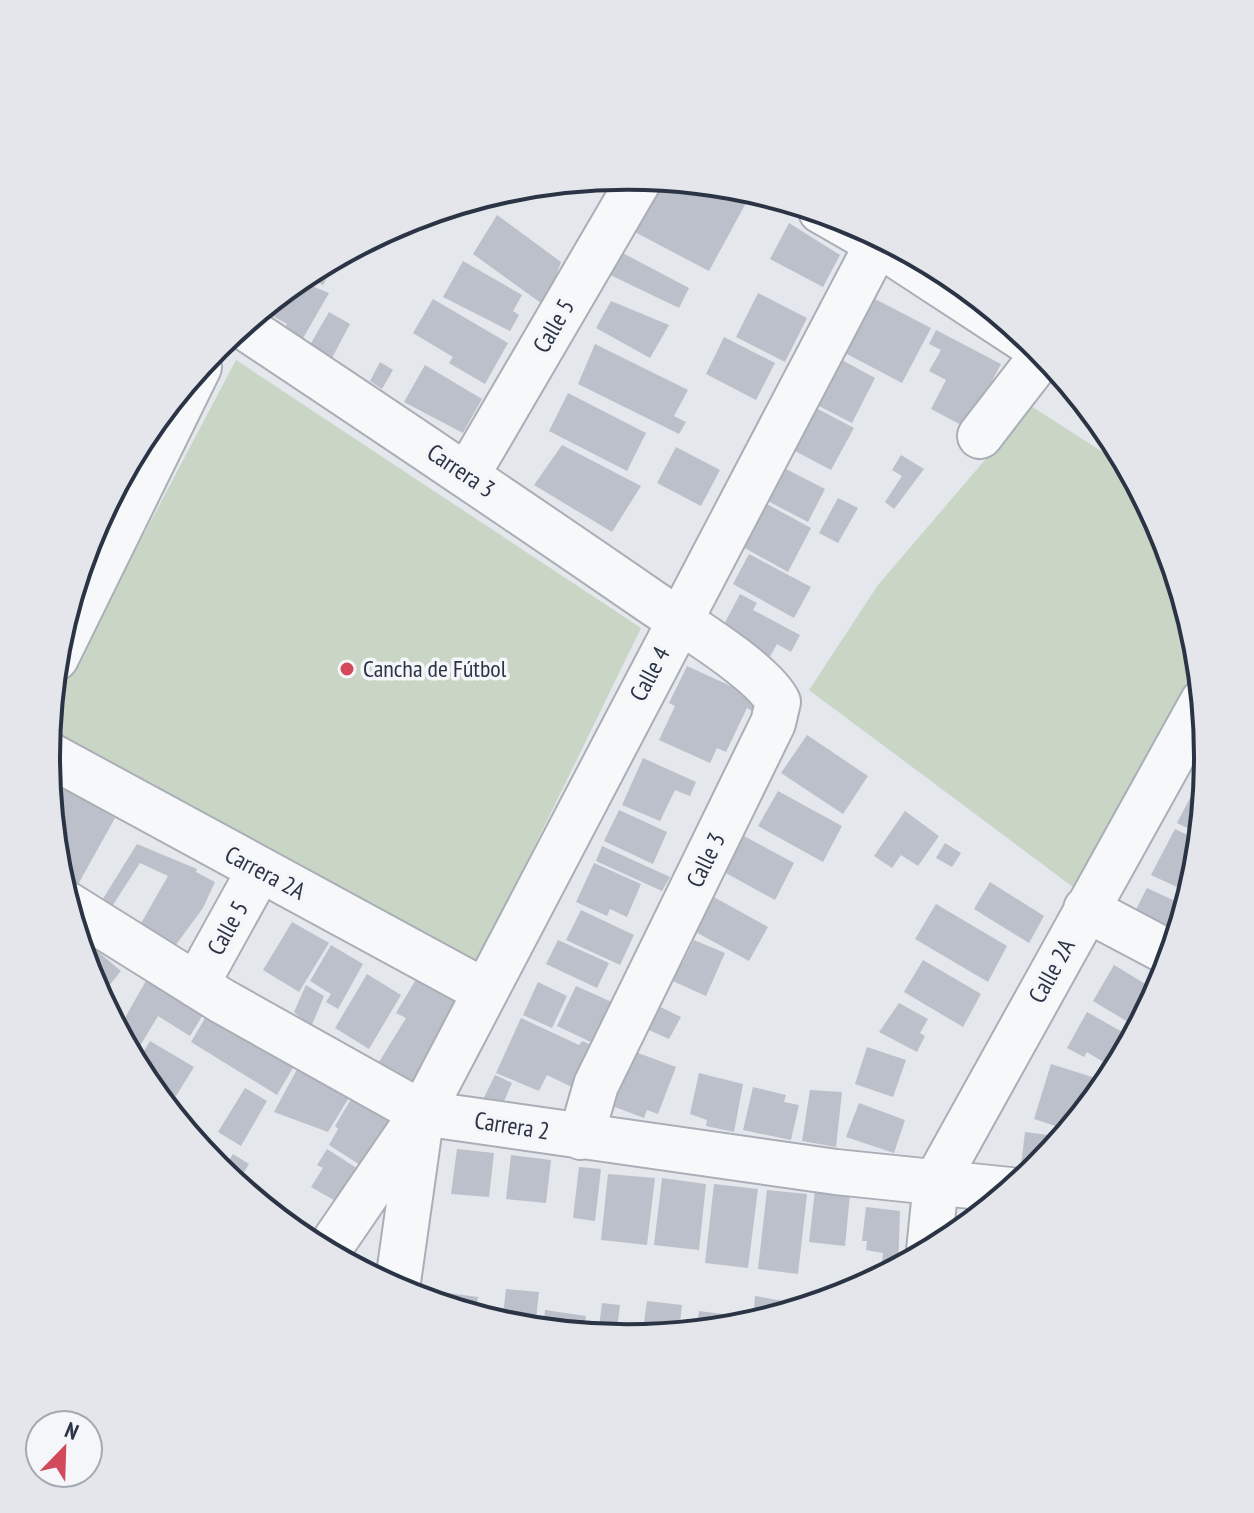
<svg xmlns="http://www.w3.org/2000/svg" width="1254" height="1513" font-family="'PT Sans Narrow',sans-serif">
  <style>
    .green { fill: #c9d6c5 }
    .building { fill: #bbc0ca }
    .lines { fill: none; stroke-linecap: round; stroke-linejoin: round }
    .minor-casing { stroke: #a9aeb7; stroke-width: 48 }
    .minor { stroke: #f7f8fa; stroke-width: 44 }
    .poi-dot { fill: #d1495b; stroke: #f4f6f9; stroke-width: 3 }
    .labels { text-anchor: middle; stroke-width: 7; stroke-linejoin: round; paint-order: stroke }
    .street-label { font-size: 24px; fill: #2b3445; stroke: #f4f6f9 }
    .poi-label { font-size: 24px; fill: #2b3445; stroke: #f4f6f9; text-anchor: start }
    .rim { fill: none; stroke: #2b3445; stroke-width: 4 }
  </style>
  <rect width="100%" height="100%" fill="#e4e7ec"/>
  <path class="green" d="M236 360 641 628 477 964 49 729 51 710Z
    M1031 406 1129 469 1164 535 1197 644 1200 673 1081 893 809 690 878 585Z"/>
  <path class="building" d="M658 179 715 184 747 201 709 271 629 229Z
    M497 215 561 262 545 306 473 254Z
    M789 223 840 255 823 287 770 259Z
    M375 236 364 254 354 247Z
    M617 250 689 288 679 308 604 272Z
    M339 255 323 285 303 274 305 273Z
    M463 261 522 295 513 311 519 315 510 331 443 297Z
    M297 280 329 293 302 340 284 329 287 324 261 309Z
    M758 293 807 318 785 362 736 337Z
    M433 299 508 343 485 384 449 363 453 357 413 333Z
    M875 299 931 328 902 383 845 353Z
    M611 301 669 325 650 358 596 328Z
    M329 312 350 324 332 358 310 345Z
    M936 330 1001 364 967 428 931 409 946 380 929 371 941 350 929 344Z
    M724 337 775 363 756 400 706 374Z
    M595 344 688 390 674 416 686 422 679 434 578 384Z
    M842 360 875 378 852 423 817 405Z
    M380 362 393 370 382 389 370 381Z
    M425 365 482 399 463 433 404 402Z
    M568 393 646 433 627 471 549 431Z
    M816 408 854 428 831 470 793 450Z
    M562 445 641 486 612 532 534 485Z
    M676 447 720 470 701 506 657 483Z
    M901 455 924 469 894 509 885 502 902 476 892 470Z
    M784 468 825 489 808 522 766 500Z
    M838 498 858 508 838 543 819 533Z
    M765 503 811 528 788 572 741 546Z
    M749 554 811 587 794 618 733 584Z
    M740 594 757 603 753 610 800 635 791 652 777 644 768 660 719 634Z
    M687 666 759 699 754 712 747 708 726 752 717 748 710 763 659 740 675 706 669 703Z
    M807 735 868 776 843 814 781 773Z
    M643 758 696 782 690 796 675 790 660 821 622 805Z
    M1204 771 1206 772 1200 834 1177 823Z
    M48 777 115 818 76 888 60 877 57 869Z
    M778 791 842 826 823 862 758 826Z
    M619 810 667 832 653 864 604 841Z
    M905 811 939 836 918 866 901 855 892 868 874 856Z
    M1175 829 1200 841 1190 893 1151 875Z
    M744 836 794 863 775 900 724 872Z
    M945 843 961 853 952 867 936 858Z
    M137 844 197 869 196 872 215 882 203 908 175 946 140 925 168 876 140 863 111 908 101 902Z
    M602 846 670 877 662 891 596 861Z
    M594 863 641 884 627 917 610 909 607 916 576 902Z
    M990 882 1044 916 1029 943 974 909Z
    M1147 888 1186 906 1174 946 1129 923Z
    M712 896 768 927 749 961 692 930Z
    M936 904 1007 946 988 982 915 939Z
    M581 910 634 935 620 965 566 940Z
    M292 922 329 943 299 992 263 970Z
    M77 934 121 971 100 997 90 978Z
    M558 940 609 963 597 988 546 964Z
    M694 940 725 953 706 996 666 978 676 961 682 964Z
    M331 945 363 964 338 1009 326 1002 331 994 310 981Z
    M923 960 981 994 963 1027 904 992Z
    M1114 965 1157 991 1138 1028 1093 1001Z
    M367 974 401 995 369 1049 335 1028Z
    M418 976 470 1007 423 1086 379 1062 406 1018 396 1013Z
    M147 979 204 1013 190 1036 158 1016 134 1056 118 1030Z
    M538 982 567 996 552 1028 523 1015Z
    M306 985 324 996 311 1027 294 1012Z
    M576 986 614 1003 595 1044 557 1026Z
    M652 1003 681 1017 669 1039 640 1026Z
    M899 1003 928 1019 920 1033 925 1036 917 1052 879 1032Z
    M1087 1012 1131 1037 1113 1068 1087 1052 1084 1057 1067 1048Z
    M208 1013 294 1066 277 1095 191 1042Z
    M521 1018 579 1045 582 1041 601 1049 582 1092 547 1075 539 1091 496 1073Z
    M150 1041 194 1067 176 1096 141 1075 136 1064Z
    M867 1047 906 1060 893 1097 855 1084Z
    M630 1050 676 1067 658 1114 647 1110 644 1118 607 1104Z
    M301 1062 353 1091 328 1132 274 1112Z
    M1051 1064 1108 1082 1068 1130 1034 1119Z
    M699 1073 743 1084 734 1132 706 1126 707 1120 690 1114Z
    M495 1075 512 1083 497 1117 479 1108Z
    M753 1087 786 1095 784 1102 799 1105 791 1140 743 1130Z
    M245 1088 267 1101 241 1146 218 1132Z
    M810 1090 842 1092 836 1147 802 1141Z
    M354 1094 398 1120 368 1170 329 1145 338 1129 335 1126Z
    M859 1103 905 1120 894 1153 846 1137Z
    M1025 1132 1063 1137 1038 1167 1021 1165Z
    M327 1149 366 1174 346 1207 311 1187 323 1168 317 1165Z
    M457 1149 494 1153 489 1197 451 1194Z
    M233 1154 249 1164 237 1184 222 1172Z
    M511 1155 551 1160 546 1203 506 1199Z
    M579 1167 601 1169 595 1221 573 1218Z
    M608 1174 655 1178 647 1245 601 1240Z
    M662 1178 706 1184 699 1250 654 1245Z
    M242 1183 281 1205 275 1215 240 1187Z
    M714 1184 758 1189 748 1268 705 1263Z
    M767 1190 807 1194 798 1274 758 1269Z
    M815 1190 850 1194 845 1246 809 1242Z
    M866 1207 900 1211 898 1267 881 1276 883 1253 866 1250 867 1241H862Z
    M970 1207 987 1209 967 1225Z
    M286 1224 319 1234 312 1244Z
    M506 1289 539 1292 535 1328 502 1323Z
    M440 1292 478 1297 475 1315 439 1304Z
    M755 1296 795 1303 794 1310 753 1323Z
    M647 1301 682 1305 679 1332 642 1336Z
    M602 1303 620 1305 616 1336 598 1335Z
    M545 1310 586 1316 584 1333 543 1329Z
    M699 1311 746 1317 745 1325 696 1331Z"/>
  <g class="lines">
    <defs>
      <path id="minor" d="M821 211 877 243 1042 351
        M241 325C378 416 515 508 650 601 682 623 763 671 778 702L773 723 596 1085 581 1137
        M980 436 1044 353
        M467 475 641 177
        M56 658 199 367
        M46 753 484 991
        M67 904 222 1001 422 1113 836 1172 1010 1190
        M1086 909 1171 954
        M196 985 259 871
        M929 1251 936 1182 1203 701
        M327 1252 422 1113 881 237
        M397 1289 421 1119"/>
    </defs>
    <use href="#minor" class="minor-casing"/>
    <use href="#minor" class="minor"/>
  </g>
  <circle class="poi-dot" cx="347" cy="669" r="8"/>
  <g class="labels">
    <g class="street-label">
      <text transform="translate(554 326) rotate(-60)" y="8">Calle 5</text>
      <text transform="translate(461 471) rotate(34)" y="8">Carrera 3</text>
      <text transform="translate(650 674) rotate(-62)" y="8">Calle 4</text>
      <text transform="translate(706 860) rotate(-64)" y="8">Calle 3</text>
      <text transform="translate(265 873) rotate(28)" y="8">Carrera 2A</text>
      <text transform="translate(228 928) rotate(-61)" y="8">Calle 5</text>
      <text transform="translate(1052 971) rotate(-61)" y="8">Calle 2A</text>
      <text transform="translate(512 1126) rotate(9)" y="8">Carrera 2</text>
    </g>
    <g class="poi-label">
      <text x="363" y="677">Cancha de Fútbol</text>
    </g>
  </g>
  <path d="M0 0H1254V1513H0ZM60 757a567 567 0 1 1 1134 0a567 567 0 1 1-1134 0Z" fill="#e4e6eb" fill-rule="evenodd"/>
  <path class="rim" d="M60 757a567 567 0 1 1 1134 0a567 567 0 1 1-1134 0Z"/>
  <g transform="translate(64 1449) rotate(23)"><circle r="38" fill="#f4f6f9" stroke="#a4a8b1" stroke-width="2"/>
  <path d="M0-6L14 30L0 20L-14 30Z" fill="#d1495b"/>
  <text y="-12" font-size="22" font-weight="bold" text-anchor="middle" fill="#2b3445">N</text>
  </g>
</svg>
